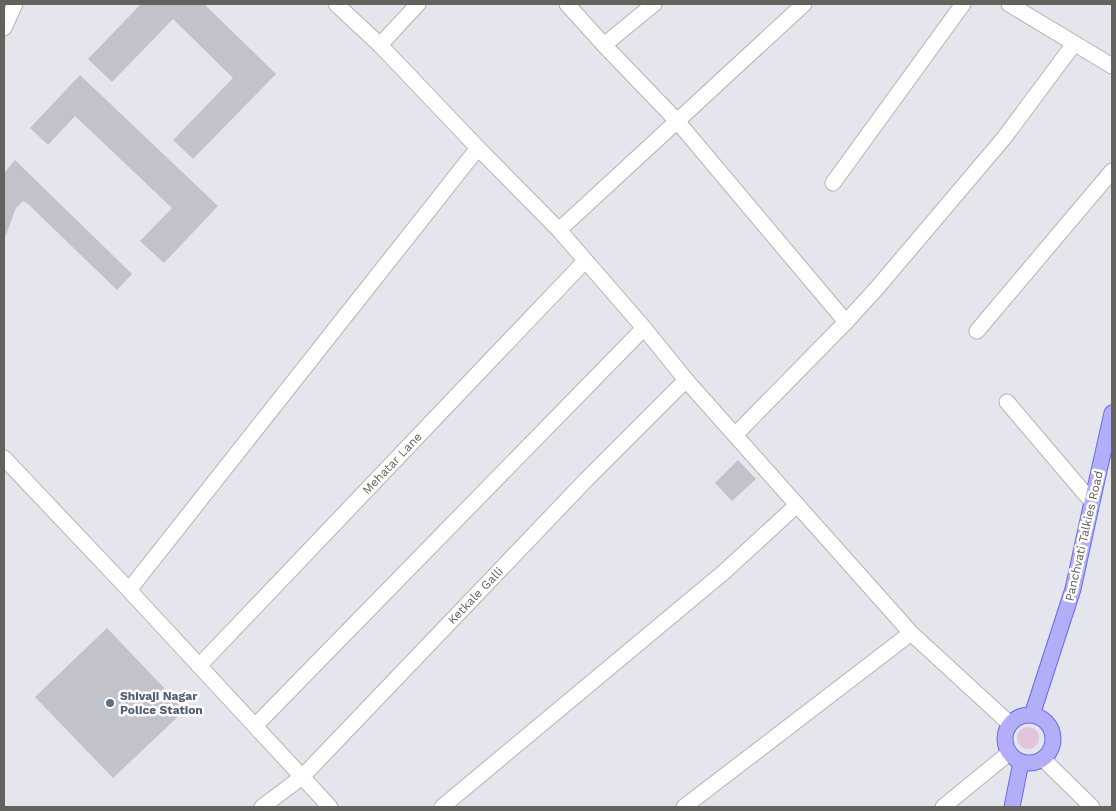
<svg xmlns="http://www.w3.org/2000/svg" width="1116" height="811" font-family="'Work Sans',sans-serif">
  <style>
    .green { fill: #e4c3dd }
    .building { fill: #c1c2ca }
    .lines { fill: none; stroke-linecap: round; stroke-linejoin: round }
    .minor-casing { stroke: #b4b3ae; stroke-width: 17 }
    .secondary-casing { stroke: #b7b5af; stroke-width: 17 }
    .primary-casing { stroke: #646de8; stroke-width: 17 }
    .minor { stroke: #fff; stroke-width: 15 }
    .secondary { stroke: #fff; stroke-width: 15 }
    .primary { stroke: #b2aefa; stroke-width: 15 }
    .service-dot { fill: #5c6f8a; stroke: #fff; stroke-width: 2 }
    .labels { text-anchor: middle; stroke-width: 5; stroke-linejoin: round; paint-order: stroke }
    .street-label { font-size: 12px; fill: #64625d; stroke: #fff }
    .service-label { font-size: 12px; font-weight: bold; fill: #4e5e75; stroke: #fff; text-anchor: start }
  </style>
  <rect width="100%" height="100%" fill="#e5e5ee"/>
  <path class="green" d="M1017 738a11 11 0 1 1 22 0a11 11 0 1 1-22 0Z"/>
  <path class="building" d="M141 4H204L276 74 193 159 173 140 233 78 173 19 112 82 88 59Z
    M80 75 218 206 164 263 140 241 172 208 75 116 48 145 30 128Z
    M15 160 132 274 117 290 28 204 23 201 16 208 4 240V173Z
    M738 460 756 479 732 501 715 483Z
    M107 628 185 710 113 778 35 697Z"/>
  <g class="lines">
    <defs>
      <g id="minor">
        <path d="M336 4 380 45 478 148 559 230 644 328 686 380 911 633 1010 724"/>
        <path d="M567 4 604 45 677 121 846 322 877 288 1004 138 1074 44"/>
        <path d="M1009 4 1112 66"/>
        <path d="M380 45 418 4"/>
        <path d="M604 45 654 4"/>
        <path d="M833 183 963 4"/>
        <path d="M559 230 804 4"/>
        <path d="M977 331 1112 171"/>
        <path d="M1007 402 1092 502"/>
        <path d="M735 435 846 322"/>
        <path d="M4 458 129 590 330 807"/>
        <path d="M129 590 478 148"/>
        <path id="s1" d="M199 666 585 261"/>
        <path d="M255 726 644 328"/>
        <path d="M1043 759 1092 807"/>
        <path id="s2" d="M262 807 302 777 586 480 686 380"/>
        <path d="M442 807 724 572 797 505"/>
        <path d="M684 807 911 633"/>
        <path d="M943 807 1009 753"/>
      </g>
      <path id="secondary" d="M4 28 15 4"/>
      <path id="primary" d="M1005 739a24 24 0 1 1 48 0a24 24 0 1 1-48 0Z
        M1032 715 1073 589 1092 502 1112 413
        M1012 807 1021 762"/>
    </defs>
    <use href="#minor" class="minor-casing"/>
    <use href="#secondary" class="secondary-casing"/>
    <use href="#primary" class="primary-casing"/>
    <use href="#minor" class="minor"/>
    <use href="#secondary" class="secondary"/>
    <use href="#primary" class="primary"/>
  </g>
  <circle class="service-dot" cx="110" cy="703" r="5"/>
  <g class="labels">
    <g class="street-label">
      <text dy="4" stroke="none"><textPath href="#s1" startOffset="280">Mehatar Lane</textPath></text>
      <text transform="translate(1084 536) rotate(-77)" y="4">Panchvati Talkies Road</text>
      <text dy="4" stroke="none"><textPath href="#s2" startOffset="301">Ketkale Galli</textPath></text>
    </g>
    <g class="service-label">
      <text x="120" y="700">Shivaji Nagar<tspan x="120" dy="14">Police Station</tspan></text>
    </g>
  </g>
  <rect width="1116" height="811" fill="none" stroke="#64625d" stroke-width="10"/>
</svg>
